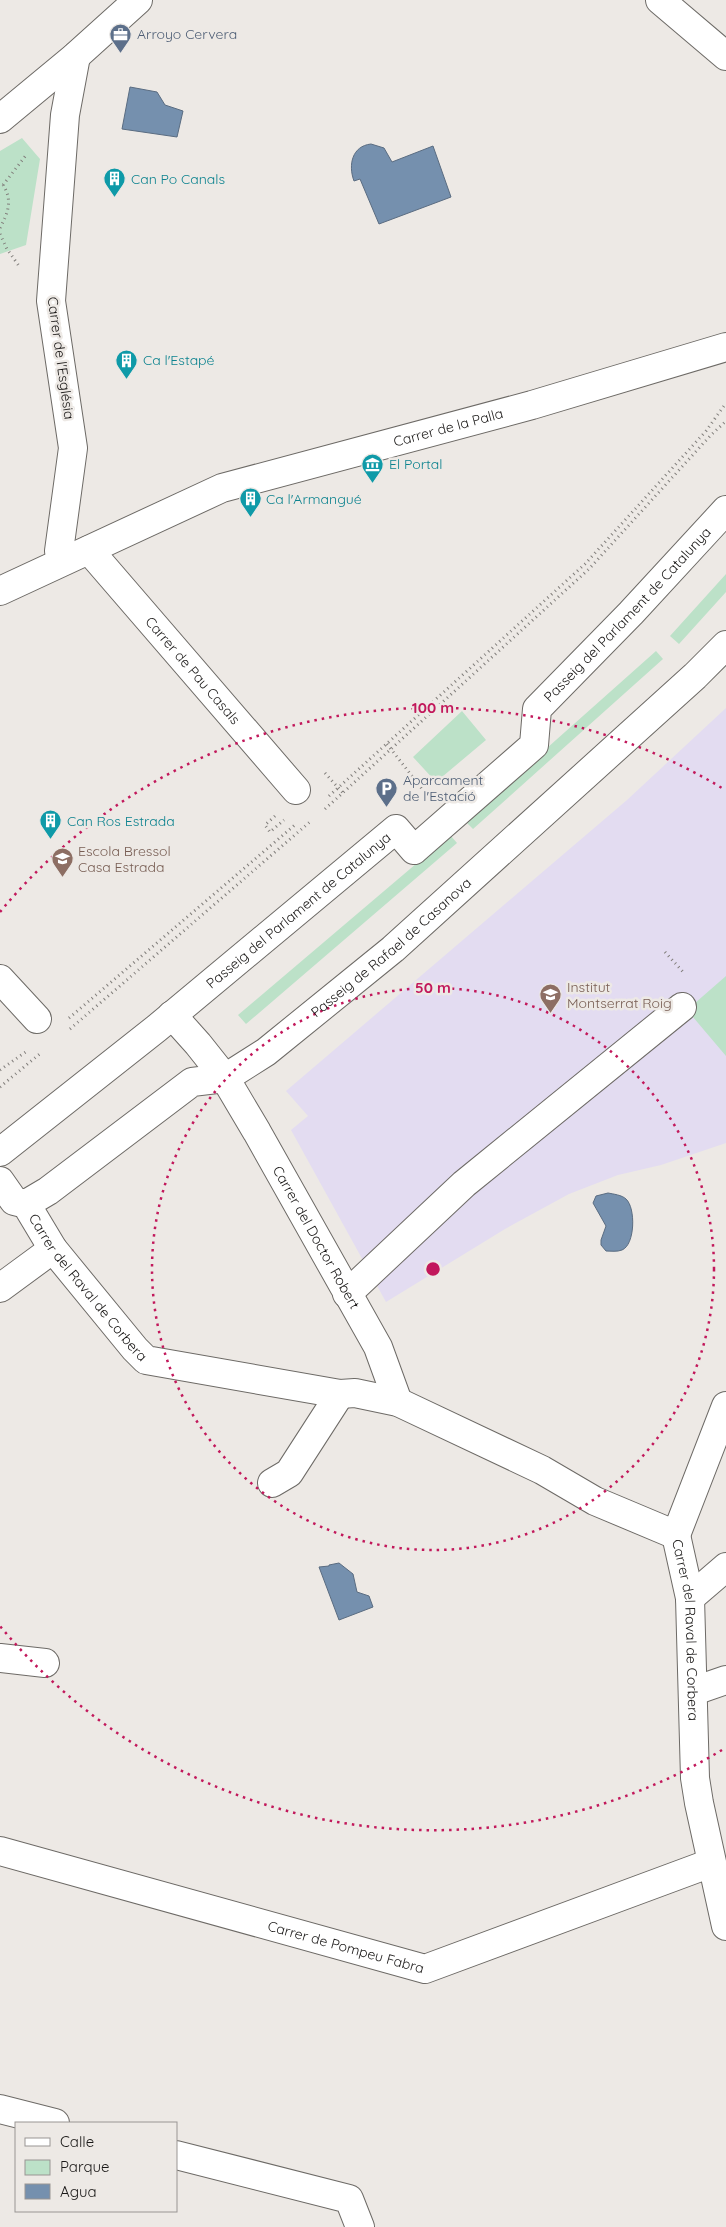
<svg xmlns="http://www.w3.org/2000/svg" width="726" height="2227" font-family="Quicksand,sans-serif">
  <style>
    .education { fill: #e3dcf1 }
    .green { fill: #bce1c8 }
    .water { fill: #7590ae; stroke: #5a6c81 }
    .lines { fill: none; stroke-linecap: round; stroke-linejoin: round }
    .minor-casing { stroke: #6d6a66; stroke-width: 30 }
    .path { stroke: #817e7b; stroke-width: 3; stroke-dasharray: 1 4; stroke-linecap: butt }
    .minor { stroke: #fff; stroke-width: 28 }
    .ring { fill: none; stroke: #c2185b; stroke-width: 2.5; stroke-dasharray: 2.5 5 }
    .labels { text-anchor: middle; stroke-width: 5; stroke-linejoin: round; paint-order: stroke }
    .service-label { font-size: 14px; fill: #4e5e75; stroke: #ede9e5; text-anchor: start }
    .culture-label { font-size: 14px; fill: #0d838f; stroke: #ede9e5; text-anchor: start }
    .street-label { font-size: 14px; fill: #1a1817; stroke: #ede9e5 }
    .education-label { font-size: 14px; fill: #785e54; stroke: #ede9e5; text-anchor: start }
    .centre { fill: #c2185b; stroke: #ede9e5; stroke-width: 2.5 }
    .ring-label { font-size: 15px; text-anchor: middle; font-weight: bold; fill: #c2185b; stroke: #ede9e5; stroke-width: 5; stroke-linejoin: round; paint-order: stroke }
  </style>
  <rect width="100%" height="100%" fill="#ede9e5"/>
  <path class="education" d="M726 708V1143L661 1165 618 1175 569 1194 505 1229 386 1302 291 1130 308 1116 286 1091 627 800Z"/>
  <path class="green" d="M22 138 40 159 26 245 0 254V151Z
    M726 574V592L679 644 670 636Z
    M656 651 663 659 473 829 465 821Z
    M462 711 486 740 436 782 413 757Z
    M450 835 457 843 246 1024 238 1015Z
    M726 976V1056L687 1010Z"/>
  <path class="water" d="M130 87 157 92 165 105 183 111 177 137 122 129Z
    M371 144 384 148 392 162 433 146 451 197 379 224 360 179 354 181C348 165 352 146 371 144Z
    M608 1193C613 1194 622 1195 626 1199 636 1208 635 1245 622 1250 617 1252 611 1251 606 1251L601 1245V1240L606 1226 593 1203 596 1196Z
    M339 1563 353 1574 357 1592 369 1596 373 1607 339 1620 319 1567 329 1566V1565Z"/>
  <g class="lines">
    <defs>
      <g id="minor">
        <path d="M660 0 726 56"/>
        <path d="M0 119 76 56 138 0"/>
        <path id="s1" d="M89 550 296 790"/>
        <path d="M62 561 59 551 73 448 51 301 65 115 76 56"/>
        <path id="s2" d="M0 591 222 488 532 405 726 347"/>
        <path d="M0 979 37 1019"/>
        <path id="s3" d="M172 1015 198 1044 225 1078 257 1132 378 1347 398 1402"/>
        <path id="s4" d="M0 1152 157 1028 396 829 414 850 534 745 537 709 631 613 726 510"/>
        <path id="s5" d="M0 1181 14 1201 26 1204 53 1249 135 1349 146 1360 340 1394 355 1393 398 1402 542 1470 595 1501 676 1535"/>
        <path id="s6" d="M26 1204 48 1191 192 1082 225 1078 266 1052 393 949 695 676 726 645"/>
        <path d="M0 1288 53 1249"/>
        <path d="M347 1294 464 1184 682 1007"/>
        <path d="M272 1483 289 1473 340 1394"/>
        <path id="s7" d="M676 1535 690 1598 695 1778 699 1803 726 1926"/>
        <path d="M676 1535 726 1406"/>
        <path d="M690 1598 726 1567"/>
        <path d="M0 1658 45 1663"/>
        <path d="M694 1691 726 1680"/>
        <path id="s8" d="M0 1851 425 1969 711 1863"/>
        <path d="M0 2109 55 2123"/>
        <path d="M176 2155 349 2199 360 2227"/>
      </g>
    </defs>
    <use href="#minor" class="minor-casing"/>
    <path class="path" d="M3 185 27 154
      M0 228C8 213 13 200 3 185
      M0 234 7 249 19 266
      M387 744 426 794
      M325 773 343 793
      M329 796 585 564 706 431 726 403
      M325 809 589 569 710 436 726 421
      M275 816 265 825 270 832 284 820
      M665 952 684 973
      M69 1018 296 824
      M70 1029 311 821
      M0 1070 27 1051
      M0 1087 42 1052"/>
    <use href="#minor" class="minor"/>
  </g>
  <g class="ring">
    <circle cx="433" cy="1269" r="281"/>
    <path d="M722 1750A561 561 0 0 1 0 1626M0 912A561 561 0 0 1 722 788"/>
  </g>
  <defs>
    <symbol id="office-pin" viewBox="-11 -11 22 30"><path d="M0 17L-7.5 6A9.5 9.5 0 1 1 7.5 6Z" fill="#5c6f8a" stroke="#ede9e5"/><path d="M-6-3h4V-5.5h4V-3h4V5H-6ZM-1-4.5V-3h2v-1.5ZM-6 0V1H6V0Z" fill="#fff"/></symbol>
    <symbol id="building-pin" viewBox="-11 -11 22 30"><path d="M0 17L-7.5 6A9.5 9.5 0 1 1 7.5 6Z" fill="#0f9aa8" stroke="#ede9e5"/><path d="M-4-6H4V6H1V3H-1V6H-4ZM-2.5-4.3h1.7v1.8h-1.7ZM.8-4.3h1.7v1.8H.8ZM-2.5-1h1.7V.8h-1.7ZM.8-1h1.7V.8H.8Z" fill="#fff"/></symbol>
    <symbol id="museum-pin" viewBox="-11 -11 22 30"><path d="M0 17L-7.5 6A9.5 9.5 0 1 1 7.5 6Z" fill="#0f9aa8" stroke="#ede9e5"/><path d="M0-6L6-3V-2H-6V-3ZM-5-1h2V3h-2ZM-1-1h2V3h-2ZM3-1h2V3H3ZM-6 4H6V6H-6Z" fill="#fff"/></symbol>
    <symbol id="parking-pin" viewBox="-11 -11 22 30"><path d="M0 17L-7.5 6A9.5 9.5 0 1 1 7.5 6Z" fill="#5c6f8a" stroke="#ede9e5"/><path d="M-3.5-5.5H1a3.5 3.5 0 0 1 0 7H-1V5.5H-3.5ZM-1-3.4V-.6H.8a1.4 1.4 0 0 0 0-2.8Z" fill="#fff"/></symbol>
    <symbol id="school-pin" viewBox="-11 -11 22 30"><path d="M0 17L-7.5 6A9.5 9.5 0 1 1 7.5 6Z" fill="#8d6e63" stroke="#ede9e5"/><path d="M0-5L7-2L0 1L-7-2ZM-4 1L0 2.5L4 1V4Q0 6-4 4Z" fill="#fff"/></symbol>
  </defs>
  <g fill-rule="evenodd">
    <use href="#office-pin" x="108" y="22" width="25" height="34"/>
    <use href="#building-pin" x="102" y="166" width="25" height="34"/>
    <use href="#building-pin" x="114" y="348" width="25" height="34"/>
    <use href="#museum-pin" x="360" y="452" width="25" height="34"/>
    <use href="#building-pin" x="238" y="486" width="25" height="34"/>
    <use href="#parking-pin" x="374" y="776" width="25" height="34"/>
    <use href="#building-pin" x="38" y="808" width="25" height="34"/>
    <use href="#school-pin" x="50" y="846" width="25" height="34"/>
    <use href="#school-pin" x="538" y="982" width="25" height="34"/>
  </g>
  <g class="labels">
    <g class="service-label">
      <text x="137" y="39">Arroyo Cervera</text>
      <text x="403" y="785">Aparcament<tspan x="403" dy="16">de l'Estació</tspan></text>
    </g>
    <g class="culture-label">
      <text x="131" y="184">Can Po Canals</text>
      <text x="143" y="365">Ca l'Estapé</text>
      <text x="389" y="469">El Portal</text>
      <text x="266" y="504">Ca l'Armangué</text>
      <text x="67" y="826">Can Ros Estrada</text>
    </g>
    <g class="street-label">
      <text transform="translate(61 358) rotate(82)" y="5">Carrer de l'Església</text>
      <text dy="5" stroke="none"><textPath href="#s2" startOffset="479">Carrer de la Palla</textPath></text>
      <text dy="5" stroke="none"><textPath href="#s4" startOffset="865">Passeig del Parlament de Catalunya</textPath></text>
      <text dy="5" stroke="none"><textPath href="#s1" startOffset="159">Carrer de Pau Casals</textPath></text>
      <text dy="5" stroke="none"><textPath href="#s4" startOffset="384">Passeig del Parlament de Catalunya</textPath></text>
      <text dy="5" stroke="none"><textPath href="#s6" startOffset="451">Passeig de Rafael de Casanova</textPath></text>
      <text dy="5" stroke="none"><textPath href="#s3" startOffset="266">Carrer del Doctor Robert</textPath></text>
      <text dy="5" stroke="none"><textPath href="#s5" startOffset="141">Carrer del Raval de Corbera</textPath></text>
      <text dy="5" stroke="none"><textPath href="#s7" startOffset="96">Carrer del Raval de Corbera</textPath></text>
      <text dy="5" stroke="none"><textPath href="#s8" startOffset="359">Carrer de Pompeu Fabra</textPath></text>
    </g>
    <g class="education-label">
      <text x="78" y="856">Escola Bressol<tspan x="78" dy="16">Casa Estrada</tspan></text>
      <text x="567" y="992">Institut<tspan x="567" dy="16">Montserrat Roig</tspan></text>
    </g>
  </g>
  <circle cx="433" cy="1269" r="8" class="centre"/>
  <g class="ring-label">
    <text x="433" y="713">100 m</text>
    <text x="433" y="993">50 m</text>
  </g>
  <rect x="15" y="2122" width="162" height="90" fill="#ede9e5" stroke="#999593"/>
  <rect x="25" y="2138" width="25" height="8" fill="#ffffff" stroke="#999593"/>
  <text x="60" y="2147" font-size="15" fill="#1a1817">Calle</text>
  <rect x="25" y="2160" width="25" height="15" fill="#bce1c8" stroke="#999593"/>
  <text x="60" y="2172" font-size="15" fill="#1a1817">Parque</text>
  <rect x="25" y="2184" width="25" height="15" fill="#7590ae" stroke="#999593"/>
  <text x="60" y="2197" font-size="15" fill="#1a1817">Agua</text>
</svg>
